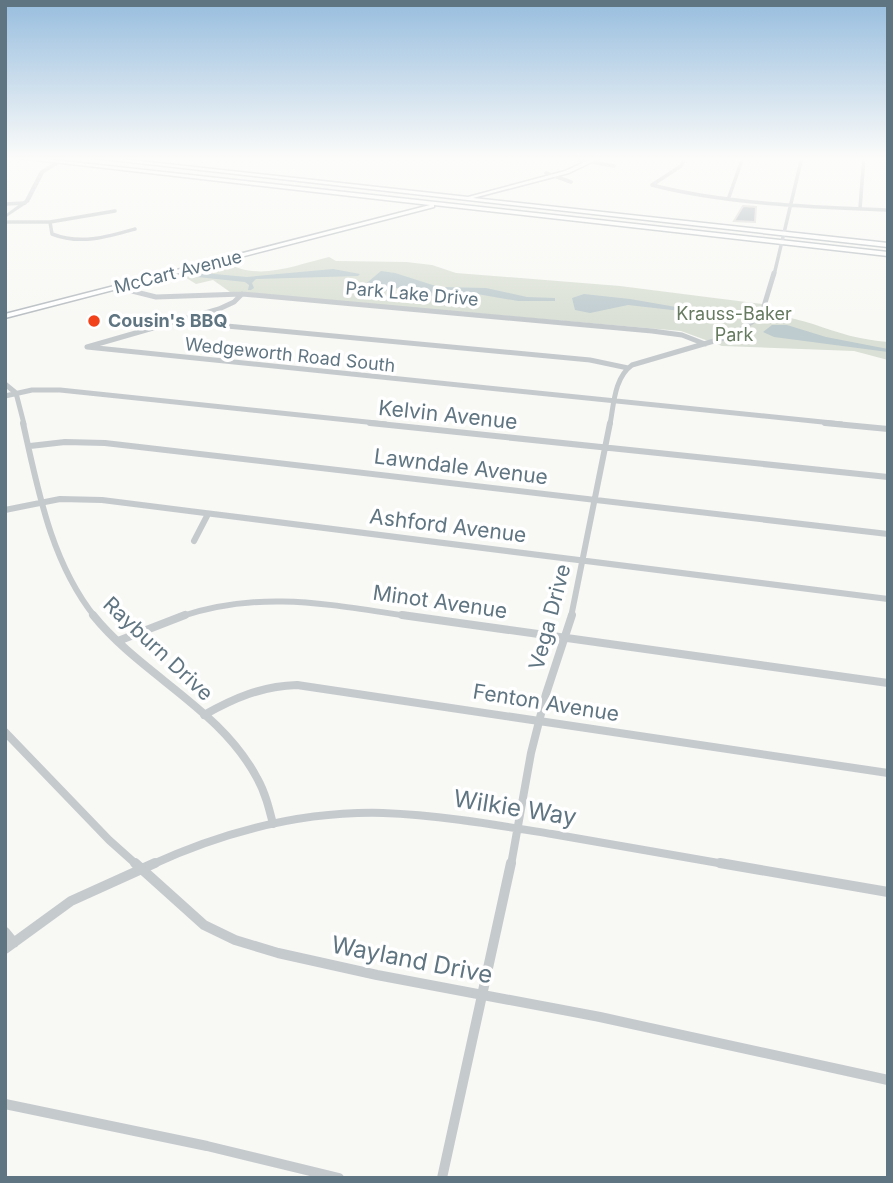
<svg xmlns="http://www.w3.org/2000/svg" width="893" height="1183" font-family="Inter,sans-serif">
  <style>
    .green { fill: #dae0d5 }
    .water { fill: #becbcf }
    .building { fill: #aeb7bc; stroke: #dad9d7; stroke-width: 2 }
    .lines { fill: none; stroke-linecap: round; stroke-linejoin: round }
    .secondary-casing { stroke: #b7bdc1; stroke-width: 3 }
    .minor-far4 { stroke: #c5cacd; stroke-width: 3.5 }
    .minor-far3 { stroke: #c5cacd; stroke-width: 5 }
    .minor-far2 { stroke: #c5cacd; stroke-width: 6 }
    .minor-far1 { stroke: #c5cacd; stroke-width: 8 }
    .minor { stroke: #c5cacd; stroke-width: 10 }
    .tertiary { fill: #c5cacd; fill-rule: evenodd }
    .secondary { fill: #fff; fill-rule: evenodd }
    .poi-dot { fill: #f2421b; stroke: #fff; stroke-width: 2.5 }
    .labels { text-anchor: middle; stroke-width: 7; stroke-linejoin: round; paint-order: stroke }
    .far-street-label { font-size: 18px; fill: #607582; stroke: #fff }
    .far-park-label { font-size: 18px; fill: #667a60; stroke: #fff }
    .far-poi-label { font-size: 18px; font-weight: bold; fill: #607582; stroke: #fff; text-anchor: start }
    .street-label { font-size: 21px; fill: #607582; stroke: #fff }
    .near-street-label { font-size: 24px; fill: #607582; stroke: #fff }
  </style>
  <rect width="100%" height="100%" fill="#f8f8f5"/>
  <path class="green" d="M329 257 336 261 406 262 432 265 456 273 620 286 762 304C776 317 795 318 813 324 838 333 861 340 888 342V360L854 351 722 346 681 331 230 292 213 280 196 284 180 274 226 262C258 282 295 265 329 257Z"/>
  <path class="water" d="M333 269 360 274 358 276 256 279 252 283 254 288 251 290H248L249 285 245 282 197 277 203 273 247 277Z
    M381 271 395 273 439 287 486 288 527 297 555 298V301H518L477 294 466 299 446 300 397 288 367 295 356 292Z
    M584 294 630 299 734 317 628 305 590 313 575 310 572 298Z
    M772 325H787L826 337 888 349V352L774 337 763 332Z"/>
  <path class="building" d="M743 206 756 207 755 222 734 221Z"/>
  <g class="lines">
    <defs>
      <path id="secondary" d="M9 157H27L888 252V256L434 205V207L5 318V314L430 205Z
        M85 157H103L468 197 565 171 595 157H602L569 173 473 198 888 243V247Z"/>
    </defs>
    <use href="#secondary" class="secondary-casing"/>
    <path class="minor-far4" d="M5 160 11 157
      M580 160 614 166
      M546 173 571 182
      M652 185C725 204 813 207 888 210
      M652 185 681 166 685 157
      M729 197 743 157
      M5 204 25 203
      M860 208 864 157
      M5 222H50L115 211
      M50 222 52 234C80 245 107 237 135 229
      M774 275 802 157"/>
    <path class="minor-far3" d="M118 281 128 290 156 297 242 294 652 331 682 335 705 344
      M242 294 234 302 219 309 87 347 842 424
      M196 317 216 325 590 360 628 368
      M5 384 16 393 24 424
      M5 396 32 390H60L386 424
      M610 424C614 404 614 378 632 365L731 336 761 316 774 273"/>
    <path class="minor-far2" d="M23 423C38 490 51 562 95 617
      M370 423 888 477
      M825 423 888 429
      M30 446 65 442 105 443 888 534
      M5 510 60 499 102 500 888 599
      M194 541 208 514
      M179 617C263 589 330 605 415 617
      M571 617 610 423"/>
    <path class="minor-far1" d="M93 615C141 675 220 708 257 778 265 792 269 808 273 824
      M402 615 888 683
      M118 641 185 615
      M204 715C234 698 262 686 297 685L888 773
      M5 732 109 840 137 865
      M151 865C223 832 303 811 383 813 439 815 496 825 552 834 611 844 671 855 730 865
      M511 865 531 753 546 694 572 615"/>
    <path class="minor" d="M135 863 204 925 235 940 278 953 377 975 600 1017 888 1080
      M720 863 888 892
      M5 932 14 943
      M5 949 71 901 155 863
      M5 1104 207 1146 339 1178
      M442 1178 511 863"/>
    <path class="tertiary" d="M64 157H70L44 173 29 202 5 218V215L25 200 40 171Z"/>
    <use href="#secondary" class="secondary"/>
  </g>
  <linearGradient id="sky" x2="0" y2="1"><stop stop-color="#97bdde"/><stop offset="0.49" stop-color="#fcfcfa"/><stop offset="1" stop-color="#fcfcfa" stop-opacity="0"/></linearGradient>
  <rect width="893" height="323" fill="url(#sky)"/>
  <circle class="poi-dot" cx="94" cy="321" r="7"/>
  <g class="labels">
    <g class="far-street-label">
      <text transform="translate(178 272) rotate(-14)" y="6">McCart Avenue</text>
      <text transform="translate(412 294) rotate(5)" y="6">Park Lake Drive</text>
      <text transform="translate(290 355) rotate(6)" y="6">Wedgeworth Road South</text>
    </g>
    <g class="far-park-label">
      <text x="734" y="320">Krauss-Baker<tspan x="734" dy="21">Park</tspan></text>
    </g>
    <g class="far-poi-label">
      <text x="108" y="327">Cousin's BBQ</text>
    </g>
    <g class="street-label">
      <text transform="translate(448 415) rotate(6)" y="7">Kelvin Avenue</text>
      <text transform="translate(461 467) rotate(7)" y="7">Lawndale Avenue</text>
      <text transform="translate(448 526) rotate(7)" y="7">Ashford Avenue</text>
      <text transform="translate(440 602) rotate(8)" y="7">Minot Avenue</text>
      <text transform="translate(550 617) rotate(-75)" y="7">Vega Drive</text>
      <text transform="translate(158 649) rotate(43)" y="7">Rayburn Drive</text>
      <text transform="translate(546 703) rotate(9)" y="7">Fenton Avenue</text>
    </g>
    <g class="near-street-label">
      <text transform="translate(515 808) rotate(9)" y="8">Wilkie Way</text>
      <text transform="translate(412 960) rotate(11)" y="8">Wayland Drive</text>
    </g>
  </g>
  <rect width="893" height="1183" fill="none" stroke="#607582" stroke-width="14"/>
</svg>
